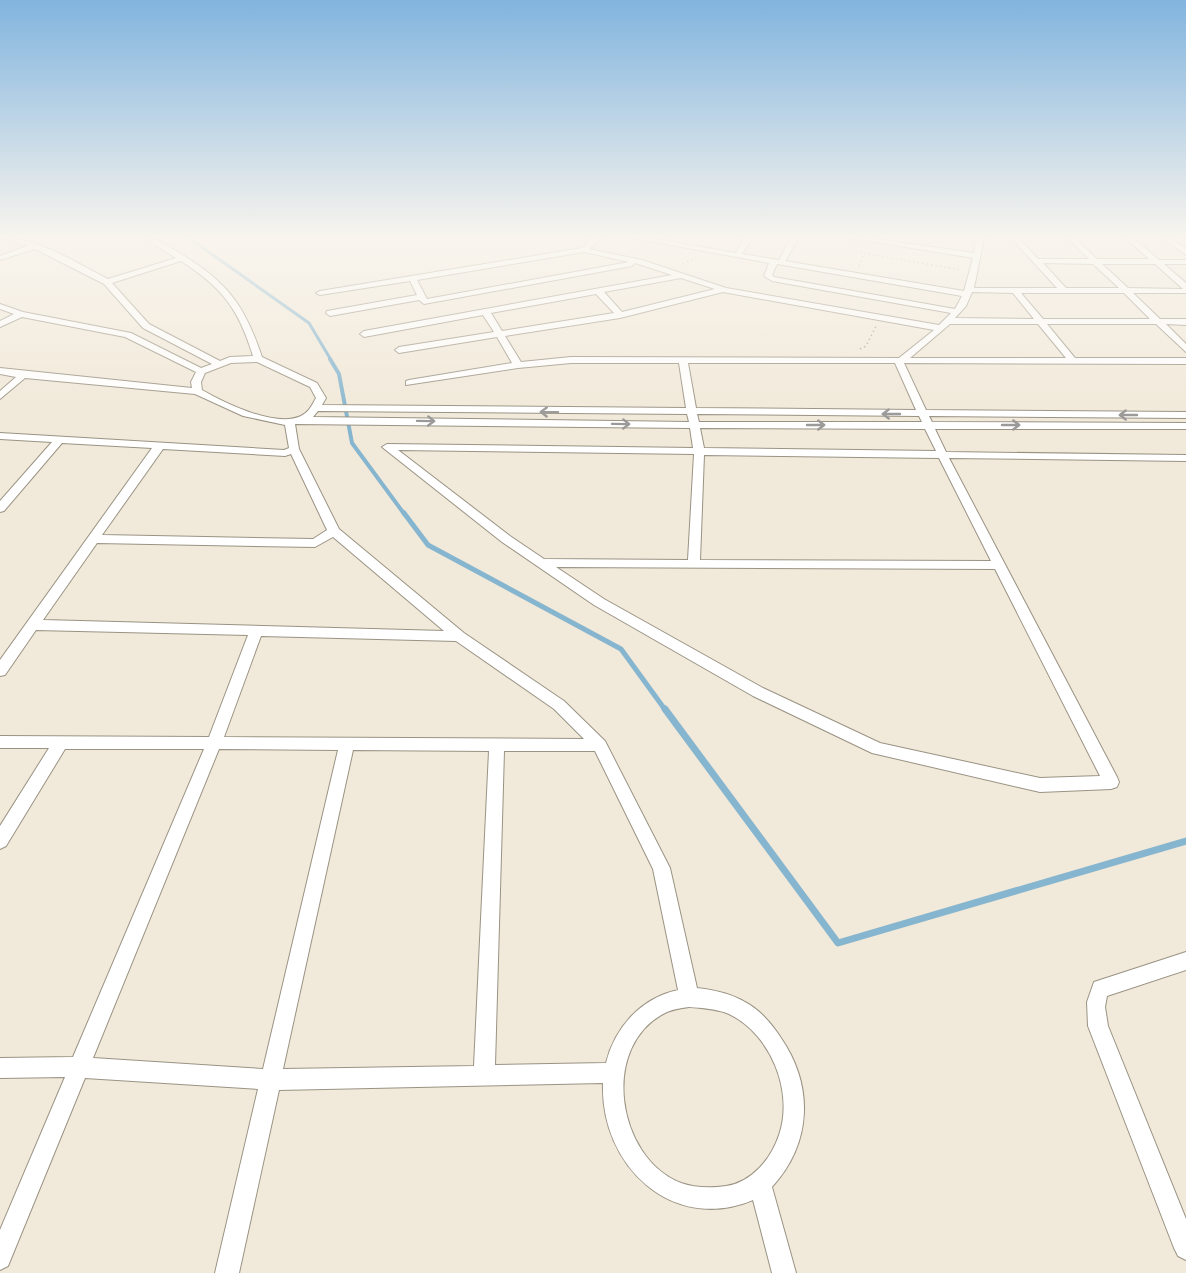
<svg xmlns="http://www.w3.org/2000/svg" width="1186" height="1273" font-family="Commissioner,sans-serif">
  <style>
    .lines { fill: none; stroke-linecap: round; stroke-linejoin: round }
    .stream-far3 { stroke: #86b5cf; stroke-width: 3 }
    .stream-far2 { stroke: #86b5cf; stroke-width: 4 }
    .stream-far1 { stroke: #86b5cf; stroke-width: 5 }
    .stream { stroke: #86b5cf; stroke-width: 7 }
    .minor-casing { stroke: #9a9384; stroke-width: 2 }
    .path { stroke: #aaa397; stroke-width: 1.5; stroke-dasharray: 1.5 3; stroke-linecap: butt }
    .minor { fill: #fff; fill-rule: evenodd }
    .oneway { stroke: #9c9a98 }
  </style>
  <rect width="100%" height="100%" fill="#f1e9d9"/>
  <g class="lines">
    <path class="stream-far3" d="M189 238 309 323 331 360"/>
    <path class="stream-far2" d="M330 359 339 374 352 443 405 515"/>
    <path class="stream-far1" d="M404 513 428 545 621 649 666 711"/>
    <path class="stream" d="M665 709 838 943 1186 841"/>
    <defs>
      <path id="minor" d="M3 238C40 238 76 263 108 279L176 258 144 238C157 238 167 246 178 252 226 281 244 303 262 357L317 383 326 398 322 405 686 408 679 363H571L518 368 406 385V381L409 380 512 363 497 337 399 353 395 350 399 347 494 332 483 315 364 337 360 334 364 331 672 275 635 263 632 266 424 304 419 300 330 316 326 313 327 311 417 295 410 281 320 295 316 293 320 291 582 248 593 238H601L589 249 642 260 726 288 939 325 951 313 772 281 764 276 769 263 633 238H650L736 253 744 238H752L742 254 779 260 791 238H799L785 261 964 291 973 258 850 238H869L974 253 976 238H984L974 288H1057L1011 238H1019L1038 259H1089L1067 238H1075L1097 259H1149L1125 238H1133L1159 260H1186V264H1164L1186 283V293H1133L1160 319H1186V325L1166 324 1186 344V352L1156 324H1047L1075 358H1186V364L904 363 926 410 1186 412V418L929 416 932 422 1186 423V429H935L946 452 1186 455V461L949 458 1117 777 1119 782 1117 787 1111 789 1040 792 872 753 753 696 594 605 502 542 382 447 387 444 693 448 690 428 295 424 299 449 339 529 464 633 564 701 605 741 670 868 697 988C714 990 730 993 745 1002 760 1010 772 1024 781 1038 814 1086 812 1143 772 1187L796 1273H772L753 1200C672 1234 600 1165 603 1083L279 1090 239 1273H215L258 1089 85 1078 8 1266 0 1270V1230L65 1077 0 1078V1058L73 1057 204 749H65L6 846 0 849V826L49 748H0V736L209 737 248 635 36 630 5 675 0 676V660L152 448 62 443 4 511 0 512V501L52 442 0 439V433L284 450 289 448 285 425 243 416 195 394 25 378 0 399V391L16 377 0 374V368L192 388 191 382 196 372 125 337 22 317 0 327V321L14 314 0 309V304L23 312 131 333 201 368 212 364 143 328 104 284 35 249 0 260V256L27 246ZM584 252 629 262 427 299 417 280ZM181 261C223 288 239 310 253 356L230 357 220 361 149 324 112 283ZM1043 263 1093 264 1119 288H1066ZM777 264 962 296 955 309 774 277 772 275ZM1102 264H1155L1183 289 1128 288ZM681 278 715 289 622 312 604 292ZM723 292 934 330 899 358 571 357 521 362 505 336 620 318ZM972 292 1013 293 1034 319 955 318 966 306ZM1021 293H1124L1150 319H1043ZM596 294 614 313 502 331 491 313ZM950 324H1038L1066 358H910ZM257 362 310 387 316 398C312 405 309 412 301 416 275 428 225 403 202 390L201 382 205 373 231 363ZM688 363H895L916 410 696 408ZM318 411 687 414 689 422 313 417ZM697 414 919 416 922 422H699ZM700 428 925 429 936 451 704 448ZM163 449 285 456 291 454 327 530 313 539 102 535ZM398 450 694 454 688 560 544 559 510 536ZM704 455 939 458 991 561 700 560ZM333 537 444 631 43 620 97 543 315 547ZM556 567 995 569 1100 776 1040 778 880 743 763 688 604 599ZM261 636 456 641 554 709 584 739 224 737ZM219 749 338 750 263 1069 93 1058ZM353 750 489 751 474 1066 283 1069ZM504 751H595L653 869 678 990C641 998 615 1027 606 1063L495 1065ZM689 1007C702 1008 717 1009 729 1014 771 1034 794 1092 779 1135 771 1159 752 1182 726 1186 712 1188 695 1188 681 1183 616 1158 599 1044 667 1012 674 1009 682 1008 689 1007Z
        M1162 238H1171L1186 249V255Z
        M1186 952V970L1107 996 1105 1007 1108 1026 1186 1219V1260L1178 1256 1174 1248 1088 1026 1087 1002 1094 982Z"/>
    </defs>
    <use href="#minor" class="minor-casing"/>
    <path class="path" d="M854 245 852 249 856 252 962 270
      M683 264 696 258
      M859 266 864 254
      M860 349 866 346 876 326"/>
    <use href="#minor" class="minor"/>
  </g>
  <defs><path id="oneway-shaft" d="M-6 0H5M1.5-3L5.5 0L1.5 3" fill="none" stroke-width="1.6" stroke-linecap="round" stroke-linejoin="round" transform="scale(1.5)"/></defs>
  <g class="oneway">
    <use href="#oneway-shaft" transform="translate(549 412) rotate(-179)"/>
    <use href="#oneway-shaft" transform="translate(891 414) rotate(-180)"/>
    <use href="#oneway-shaft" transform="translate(1128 415) rotate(-180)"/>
    <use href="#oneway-shaft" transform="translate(426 421) rotate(1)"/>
    <use href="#oneway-shaft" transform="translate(621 424) rotate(1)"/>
    <use href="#oneway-shaft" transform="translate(816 425)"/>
    <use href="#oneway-shaft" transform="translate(1011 425)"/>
  </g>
  <linearGradient id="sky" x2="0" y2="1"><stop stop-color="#81b4de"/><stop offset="0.57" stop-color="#f9f5ee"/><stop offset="1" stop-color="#f9f5ee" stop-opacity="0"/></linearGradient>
  <rect width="1186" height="416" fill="url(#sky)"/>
</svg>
